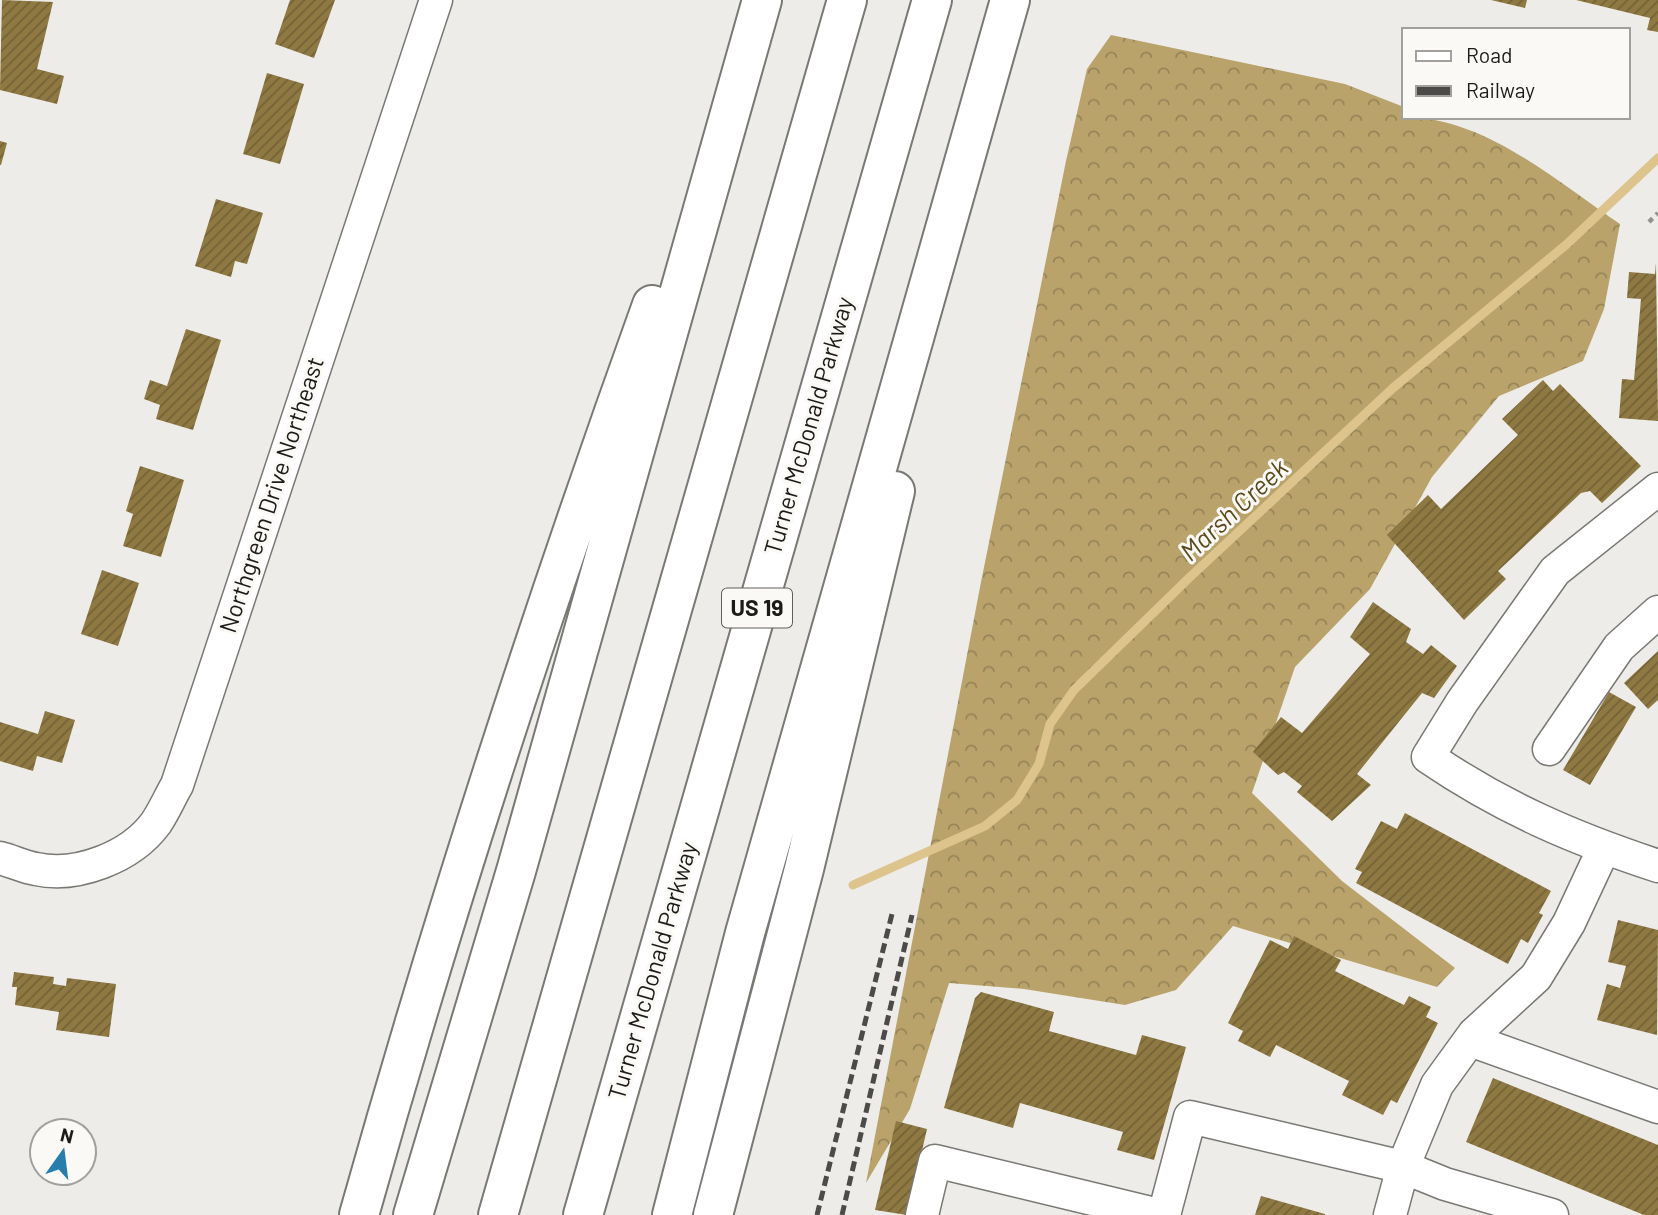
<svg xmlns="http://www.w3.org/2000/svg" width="1658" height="1215" font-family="Barlow,sans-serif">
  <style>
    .forest { fill: url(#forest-crowns) }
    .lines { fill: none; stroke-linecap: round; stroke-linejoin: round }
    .stream { stroke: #dcc48c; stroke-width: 9 }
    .building { fill: url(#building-hatch) }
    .minor-casing { stroke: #797874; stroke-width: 35 }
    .highway-casing { stroke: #797874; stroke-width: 42 }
    .path { stroke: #92918e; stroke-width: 4.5; stroke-dasharray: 5 5; stroke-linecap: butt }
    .minor { stroke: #fff; stroke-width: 32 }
    .highway { stroke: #fff; stroke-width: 38 }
    .rail { stroke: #4c4b4a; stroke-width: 5; stroke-dasharray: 10 5; stroke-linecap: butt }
    .labels { text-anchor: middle; stroke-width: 6; stroke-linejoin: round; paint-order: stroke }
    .shield { fill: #fbf9f5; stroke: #5f5e5c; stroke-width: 2 }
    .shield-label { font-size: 23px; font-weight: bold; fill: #1c1b1a }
    .street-label { font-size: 24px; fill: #1c1b1a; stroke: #fbf9f5 }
    .water-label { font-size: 26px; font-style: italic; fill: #5b4a1e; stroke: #fbf9f5 }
  </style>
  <defs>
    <pattern id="forest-crowns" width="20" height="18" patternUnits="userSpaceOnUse" patternTransform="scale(1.75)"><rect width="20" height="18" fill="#baa36b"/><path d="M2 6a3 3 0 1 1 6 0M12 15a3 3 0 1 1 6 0" fill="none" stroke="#968457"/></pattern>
    <pattern id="building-hatch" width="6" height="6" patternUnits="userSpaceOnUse" patternTransform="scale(1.75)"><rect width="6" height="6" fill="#8f7942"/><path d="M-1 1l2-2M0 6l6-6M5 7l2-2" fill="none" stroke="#746236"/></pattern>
  </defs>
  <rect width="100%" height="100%" fill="#edece8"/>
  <path class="forest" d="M1111 35 1345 84 1404 107V117C1485 117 1556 181 1620 224L1604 309 1583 361 1499 396 1432 477 1370 589 1295 667 1252 793 1342 881 1455 968 1437 987 1233 926 1176 990 1125 1005 1024 989 949 983 910 1109 866 1183 981 582 1066 161 1087 69Z"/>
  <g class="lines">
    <path class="stream" d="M853 885 985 826 1017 800 1039 764 1050 724 1074 690 1190 577 1393 388 1567 244 1658 158"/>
  </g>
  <path class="building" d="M2 0 53 2 37 69 64 76 57 104 0 90Z
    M290 0H335L314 58 275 44Z
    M1491 0H1527L1525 8Z
    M1576 0H1658V32L1647 30 1650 18Z
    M267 73 304 84 280 164 243 154Z
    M0 141 7 143 1 165H0Z
    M216 199 263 213 247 264 235 261 231 277 195 266Z
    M1656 263 1658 421 1619 418 1622 379 1634 380 1641 299 1627 298 1629 272 1655 274Z
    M186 329 221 340 193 430 156 419 160 405 144 399 150 380 167 386Z
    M1543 380 1553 391 1560 384 1641 466 1602 503 1590 491 1581 493 1498 571 1506 579 1464 620 1387 535 1428 495 1441 509 1518 435 1502 419Z
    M140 466 184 480 161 557 123 546 133 514 126 511Z
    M102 570 139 583 118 646 81 634Z
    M1373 602 1411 629 1406 642 1423 654 1431 645 1457 666 1434 698 1422 693 1357 774 1371 785 1332 821 1297 792 1302 786 1284 772 1278 775 1253 752 1281 717 1302 733 1370 654 1350 637Z
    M1658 651V700L1648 709 1624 683Z
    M1609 692 1636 707 1590 785 1563 770Z
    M45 711 75 720 62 763 37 756 33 771 0 761V722L38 734Z
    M1405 813 1551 891 1539 913 1543 915 1528 943 1521 939 1508 964 1356 883 1362 872 1355 869 1381 821 1397 829Z
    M1618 920 1658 930 1657 1035 1597 1020 1607 984 1620 988 1626 966 1608 962Z
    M1294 936 1341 960 1335 971 1404 1005 1409 996 1431 1007 1426 1017 1438 1023 1397 1103 1391 1100 1383 1115 1342 1095 1349 1081 1276 1045 1270 1057 1238 1041 1243 1031 1228 1023 1270 940 1288 949Z
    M14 972 54 977 53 984 66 986 67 978 116 984 109 1037 56 1030 59 1012 15 1005 17 987H12Z
    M981 992 1054 1012 1049 1031 1136 1055 1142 1035 1186 1047 1154 1160 1117 1150 1123 1132 1020 1103 1013 1128 944 1108 975 998Z
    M1493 1078 1658 1145V1215H1644L1466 1142Z
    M896 1121 927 1129 907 1215 875 1210Z
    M1261 1196 1325 1214V1215H1255Z"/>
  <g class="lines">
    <defs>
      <path id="minor" d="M1658 489 1555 571 1462 702 1428 757C1503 808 1573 838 1658 866
        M1549 749 1619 647 1658 612
        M0 858C12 861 24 867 36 869 77 878 131 857 156 823 164 811 170 797 177 785L436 0
        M1470 1040 1658 1107
        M922 1215 935 1161 1159 1215
        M1164 1215 1190 1117 1403 1167 1445 1184 1552 1215
        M1390 1215 1403 1167 1437 1085 1474 1034 1536 977 1569 923 1604 848"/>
      <path id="highway" d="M359 1215C445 908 544 605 652 305
        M413 1215 516 871 762 0
        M498 1215 847 0
        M583 1215 932 0
        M672 1215 745 933 1010 0
        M713 1215 804 869 895 491"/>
    </defs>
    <use href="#minor" class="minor-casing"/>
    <use href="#highway" class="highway-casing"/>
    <path class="path" d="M1649 222 1658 213"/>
    <use href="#minor" class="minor"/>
    <use href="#highway" class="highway"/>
    <path class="rail" d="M817 1215 893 910
      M842 1215 912 915"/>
  </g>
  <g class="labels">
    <rect class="shield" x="722" y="588.5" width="70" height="39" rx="5"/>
    <g class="shield-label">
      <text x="757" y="616">US 19</text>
    </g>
    <g class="street-label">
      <text transform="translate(809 426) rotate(-74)" y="8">Turner McDonald Parkway</text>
      <text transform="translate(272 495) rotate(-72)" y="8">Northgreen Drive Northeast</text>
      <text transform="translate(653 971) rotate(-74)" y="8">Turner McDonald Parkway</text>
    </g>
    <g class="water-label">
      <text transform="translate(1234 510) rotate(-43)" y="9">Marsh Creek</text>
    </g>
  </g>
  <rect x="1402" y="28" width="228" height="91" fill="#fbf9f5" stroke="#a2a09d" stroke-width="2"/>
  <rect x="1416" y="51" width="35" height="10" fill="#ffffff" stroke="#a2a09d" stroke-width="2"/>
  <text x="1466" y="63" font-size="21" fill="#1c1b1a">Road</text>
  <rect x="1416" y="86" width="35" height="10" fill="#4c4b4a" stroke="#a2a09d" stroke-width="2"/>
  <text x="1466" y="98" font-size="21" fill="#1c1b1a">Railway</text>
  <g transform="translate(63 1152) rotate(14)"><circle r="33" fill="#fbf9f5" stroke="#a2a09d" stroke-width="2"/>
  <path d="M0-5L12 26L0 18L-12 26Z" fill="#277dac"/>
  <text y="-10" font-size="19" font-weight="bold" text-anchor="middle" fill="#1c1b1a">N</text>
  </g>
</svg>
